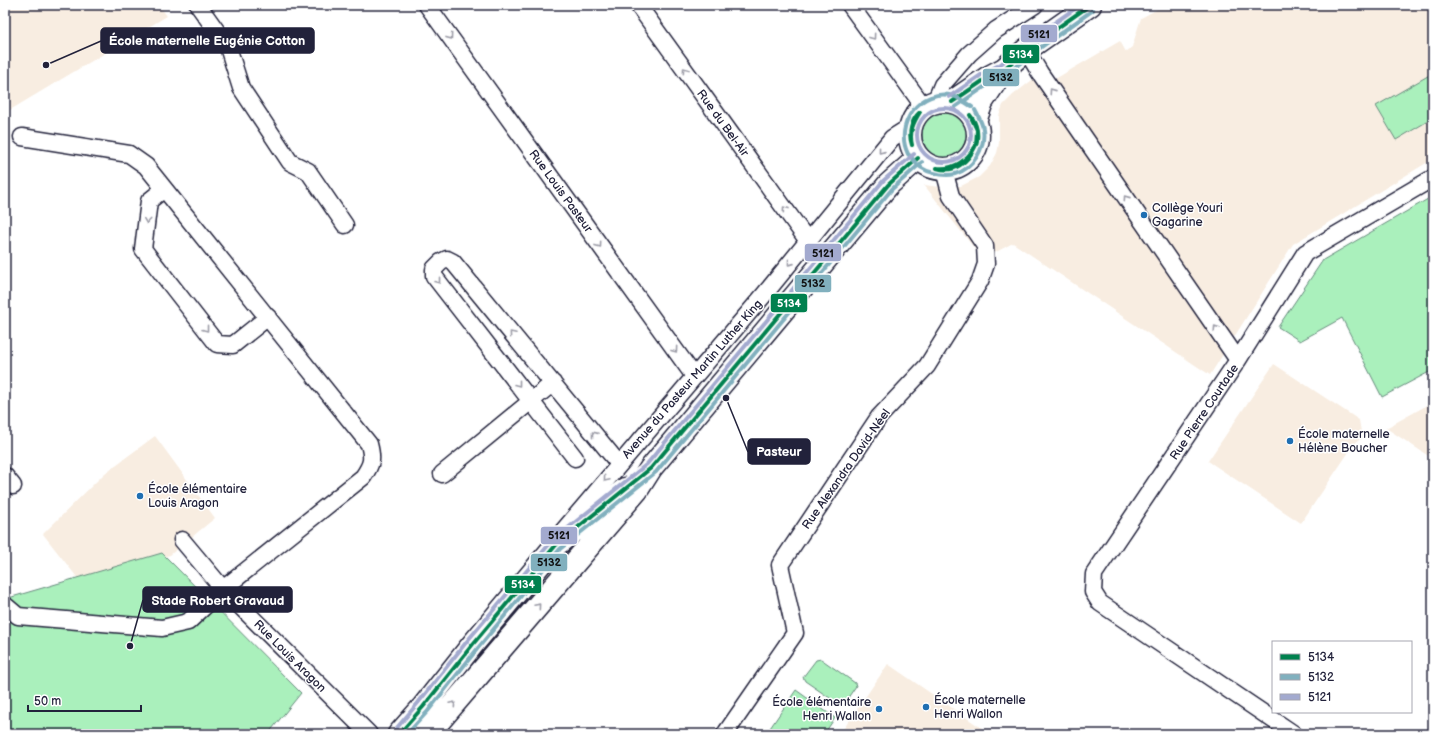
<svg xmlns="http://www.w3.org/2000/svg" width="1438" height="739" font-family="'Balsamiq Sans',sans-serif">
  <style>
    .built { fill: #f8ede1 }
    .green { fill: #aaf0bc; stroke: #66897c }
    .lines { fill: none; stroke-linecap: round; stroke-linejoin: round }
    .street-casing { stroke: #22223b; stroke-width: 19 }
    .secondary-casing { stroke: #22223b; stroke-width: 25 }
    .street { stroke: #fff; stroke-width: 16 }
    .secondary { stroke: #fff; stroke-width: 22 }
    .bus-1-casing { stroke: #fff; stroke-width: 7 }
    .bus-2-casing { stroke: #fff; stroke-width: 7 }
    .bus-3-casing { stroke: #fff; stroke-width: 7 }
    .bus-1 { stroke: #00814f; stroke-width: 4 }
    .bus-2 { stroke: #81b0be; stroke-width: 4 }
    .bus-3 { stroke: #a3aacf; stroke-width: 4 }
    .oneway { stroke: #9c9ca7 }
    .poi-dot { fill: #1f6fb2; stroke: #fff; stroke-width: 1.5 }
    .labels { text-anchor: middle; stroke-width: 3; stroke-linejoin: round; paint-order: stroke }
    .street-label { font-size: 12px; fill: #22223b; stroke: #fff }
    .poi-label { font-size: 12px; fill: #22223b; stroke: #fff; text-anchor: start }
    .leader { fill: none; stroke: #22223b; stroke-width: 1.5 }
    .callout-dot { fill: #22223b; stroke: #fff; stroke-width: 1.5 }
    .callout { fill: #22223b; stroke: #22223b; stroke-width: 1.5 }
    .callout-label { font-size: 13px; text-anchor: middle; font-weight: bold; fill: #fff }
    .line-badge { stroke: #fff; stroke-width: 1.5 }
    .badge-label { font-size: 11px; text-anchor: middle; font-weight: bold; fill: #fff }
    .pale-badge-label { font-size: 11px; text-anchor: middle; font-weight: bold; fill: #111 }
  </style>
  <rect width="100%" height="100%" fill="#fff"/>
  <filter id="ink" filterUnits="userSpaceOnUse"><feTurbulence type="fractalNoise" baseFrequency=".025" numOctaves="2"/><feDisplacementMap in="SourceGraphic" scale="8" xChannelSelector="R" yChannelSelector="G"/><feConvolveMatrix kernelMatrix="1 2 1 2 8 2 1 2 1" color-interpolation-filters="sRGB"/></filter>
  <g filter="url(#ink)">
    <path class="built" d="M5 5H159L167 16 5 113Z
      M1165 5H1433V159L1293 244 1210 375 1013 243 983 259 924 185 940 187 961 186 979 177 990 166 997 153 999 143V116L1003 105 1013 95 1036 77 1043 86 1120 41 1126 52 1132 47 1141 18Z
      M1274 364 1359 420 1362 438 1355 443 1301 523 1208 461Z
      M1433 402V459L1386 428Z
      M155 436 215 518 170 555 80 581 43 534 105 473Z
      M888 664 983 729 979 734H840Z"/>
    <path class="green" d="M1433 73V118L1396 140 1376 106Z
      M922 135a23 23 0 1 1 46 0a23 23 0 1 1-46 0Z
      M1433 196V370L1382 397 1342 318 1300 341 1278 327 1323 260Z
      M162 553 301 693 268 734H5V599Z
      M821 659 855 683 856 686 843 705H840L805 681 803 677 816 660Z
      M796 690 835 718 824 734H766Z"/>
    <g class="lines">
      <defs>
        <path id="street" d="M198 5 228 47 241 88 290 162 308 171 345 225
          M427 5 694 376
          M638 5 808 241
          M850 5 924 107
          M1026 50 1040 73 1238 360
          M935 102 942 85 969 54 996 30 1035 5
          M164 189 149 201 143 249 217 344 233 345 268 317
          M575 458 434 276V269L441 262 447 259 453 262 619 464
          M442 474 553 383
          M5 476 13 486
          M563 531 763 296 892 138 911 126
          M182 540 223 589 369 734
          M5 605 18 616 162 628 188 622 223 589 363 477C372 464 373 459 369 444L146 166 129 154 22 137
          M725 734 795 633 780 565 879 417 927 366 980 281 986 264 985 246 951 196 944 170
          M1294 734 1100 603 1093 592 1094 574 1238 360 1305 253 1433 178"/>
        <path id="secondary" d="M910 135a34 34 0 1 1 68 0a34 34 0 1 1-68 0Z
          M952 102 987 78 1004 69 1026 50 1090 5
          M975 121 982 102 1001 73
          M399 734 423 707 473 644 556 545 625 489
          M428 734 637 490 651 468 888 185 918 158"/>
      </defs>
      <use href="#street" class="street-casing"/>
      <use href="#secondary" class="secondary-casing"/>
      <use href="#street" class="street"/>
      <use href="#secondary" class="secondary"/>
      <defs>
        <path id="bus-1" d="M952 102 987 78 1004 69 1026 50 1090 5
          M970 115C977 123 979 135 976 145
          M970 115 977 130 976 145
          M912 145C908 134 911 120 920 112
          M912 145C909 132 913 123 920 112
          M937 168C954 170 966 161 975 147
          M937 168C954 174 968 162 975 147
          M399 734 423 707 473 644 556 545 651 468 888 185 918 158"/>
        <path id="bus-2" d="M955 107 990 83 1007 74 1030 55 1093 10
          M972 107C966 103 960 98 953 96 921 87 893 124 908 154 909 155 911 157 912 158 917 166 924 171 934 173 941 175 947 176 955 174 973 169 986 148 983 129 982 122 978 116 975 110
          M407 734 428 711 478 648 560 549 656 472 892 189 922 162"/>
        <path id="bus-3" d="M949 97 984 73 1001 64 1023 45 1080 5
          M917 135a27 27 0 1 1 54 0a27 27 0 1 1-54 0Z
          M395 730 418 703 468 640 552 541 647 464 883 181 914 154"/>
      </defs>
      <use href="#bus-1" class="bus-1-casing"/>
      <use href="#bus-2" class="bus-2-casing"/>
      <use href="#bus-3" class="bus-3-casing"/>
      <use href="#bus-1" class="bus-1"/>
      <use href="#bus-2" class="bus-2"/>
      <use href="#bus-3" class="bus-3"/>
    </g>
    <defs><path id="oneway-chevron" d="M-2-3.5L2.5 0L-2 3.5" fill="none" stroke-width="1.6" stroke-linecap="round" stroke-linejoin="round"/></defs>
    <g class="oneway">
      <use href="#oneway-chevron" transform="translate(450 37) rotate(54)"/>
      <use href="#oneway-chevron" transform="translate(873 37) rotate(54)"/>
      <use href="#oneway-chevron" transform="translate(685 70) rotate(-126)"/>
      <use href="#oneway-chevron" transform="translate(1052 91) rotate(-125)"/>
      <use href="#oneway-chevron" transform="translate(881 151) rotate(129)"/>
      <use href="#oneway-chevron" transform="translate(1126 198) rotate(-125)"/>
      <use href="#oneway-chevron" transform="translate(785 209) rotate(-126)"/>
      <use href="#oneway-chevron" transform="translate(147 221) rotate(97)"/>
      <use href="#oneway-chevron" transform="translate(599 245) rotate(54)"/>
      <use href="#oneway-chevron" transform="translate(790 263) rotate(129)"/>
      <use href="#oneway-chevron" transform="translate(438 281) rotate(52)"/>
      <use href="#oneway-chevron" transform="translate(1216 328) rotate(-124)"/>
      <use href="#oneway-chevron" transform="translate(206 329) rotate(52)"/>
      <use href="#oneway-chevron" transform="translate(512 334) rotate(-130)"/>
      <use href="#oneway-chevron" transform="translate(675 350) rotate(54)"/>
      <use href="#oneway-chevron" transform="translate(518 384) rotate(52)"/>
      <use href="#oneway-chevron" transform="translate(594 434) rotate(-129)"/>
      <use href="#oneway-chevron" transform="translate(606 479) rotate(130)"/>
      <use href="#oneway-chevron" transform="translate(538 606) rotate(-49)"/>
      <use href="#oneway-chevron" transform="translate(453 704) rotate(-49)"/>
    </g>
  </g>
  <g class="poi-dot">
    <circle cx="1144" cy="215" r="4"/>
    <circle cx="1290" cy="441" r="4"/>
    <circle cx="140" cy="496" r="4"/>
    <circle cx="926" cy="707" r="4"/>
    <circle cx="879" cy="709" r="4"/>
  </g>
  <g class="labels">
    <g class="street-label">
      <text transform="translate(723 123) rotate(54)" y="4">Rue du Bel-Air</text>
      <text transform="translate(561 191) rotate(54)" y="4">Rue Louis Pasteur</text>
      <text transform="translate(692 379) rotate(-49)" y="4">Avenue du Pasteur Martin Luther King</text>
      <text transform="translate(1204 412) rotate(-56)" y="4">Rue Pierre Courtade</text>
      <text transform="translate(846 469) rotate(-55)" y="4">Rue Alexandra David-Néel</text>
      <text transform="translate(290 656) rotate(45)" y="4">Rue Louis Aragon</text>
    </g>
    <g class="poi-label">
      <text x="1152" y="212">Collège Youri<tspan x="1152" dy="14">Gagarine</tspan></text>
      <text x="1298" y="438">École maternelle<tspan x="1298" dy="14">Hélène Boucher</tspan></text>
      <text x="148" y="493">École élémentaire<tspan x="148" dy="14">Louis Aragon</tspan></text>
      <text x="934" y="704">École maternelle<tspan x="934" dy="14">Henri Wallon</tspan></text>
      <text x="871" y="706" text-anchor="end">École élémentaire<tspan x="871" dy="14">Henri Wallon</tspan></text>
    </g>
  </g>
  <path class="leader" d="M46 65L101 41M726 398L748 452M130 646L143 600"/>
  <g class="callout-dot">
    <circle cx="46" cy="65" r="4"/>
    <circle cx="726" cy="398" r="4"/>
    <circle cx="130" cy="646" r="4"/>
  </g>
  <g class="callout">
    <rect x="101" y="28" width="213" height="25" rx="4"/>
    <rect x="748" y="439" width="62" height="25" rx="4"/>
    <rect x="143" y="587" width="149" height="25" rx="4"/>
  </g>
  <g class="callout-label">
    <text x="207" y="45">École maternelle Eugénie Cotton</text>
    <text x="779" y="456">Pasteur</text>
    <text x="218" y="605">Stade Robert Gravaud</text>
  </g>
  <g class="line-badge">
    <rect x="1020" y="24" width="38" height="19" rx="4" fill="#a3aacf"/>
    <rect x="1002" y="44" width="38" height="20" rx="4" fill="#00814f"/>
    <rect x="982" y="68" width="38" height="19" rx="4" fill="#81b0be"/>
    <rect x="804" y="243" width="38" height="19" rx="4" fill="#a3aacf"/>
    <rect x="794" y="274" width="38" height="19" rx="4" fill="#81b0be"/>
    <rect x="770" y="293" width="38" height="20" rx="4" fill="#00814f"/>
    <rect x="540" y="526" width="38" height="19" rx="4" fill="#a3aacf"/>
    <rect x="530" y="553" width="38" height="19" rx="4" fill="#81b0be"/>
    <rect x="504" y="575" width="38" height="19" rx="4" fill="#00814f"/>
  </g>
  <g class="badge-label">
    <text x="1021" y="58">5134</text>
    <text x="789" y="307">5134</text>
    <text x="523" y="588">5134</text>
  </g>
  <g class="pale-badge-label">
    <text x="1039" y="38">5121</text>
    <text x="1001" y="81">5132</text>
    <text x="823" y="257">5121</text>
    <text x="813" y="287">5132</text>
    <text x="559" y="539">5121</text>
    <text x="549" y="566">5132</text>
  </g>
  <rect width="1438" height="739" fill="none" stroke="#fff" stroke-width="20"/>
  <rect x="10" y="10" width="1418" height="719" fill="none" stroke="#22223b" stroke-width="1.5" filter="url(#ink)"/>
  <rect x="1272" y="641" width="140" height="72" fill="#ffffff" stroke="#a7a7b1"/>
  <rect x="1280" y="654" width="20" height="6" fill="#00814f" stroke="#a7a7b1"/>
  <text x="1308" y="661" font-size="12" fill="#22223b">5134</text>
  <rect x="1280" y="674" width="20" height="6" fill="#81b0be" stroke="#a7a7b1"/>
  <text x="1308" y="681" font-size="12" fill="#22223b">5132</text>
  <rect x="1280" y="694" width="20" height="6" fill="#a3aacf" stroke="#a7a7b1"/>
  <text x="1308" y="701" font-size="12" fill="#22223b">5121</text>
  <path d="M28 705v6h113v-6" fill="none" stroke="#22223b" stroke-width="2"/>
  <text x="34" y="705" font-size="12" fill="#22223b" stroke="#ffffff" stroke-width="3" paint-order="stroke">50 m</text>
</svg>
